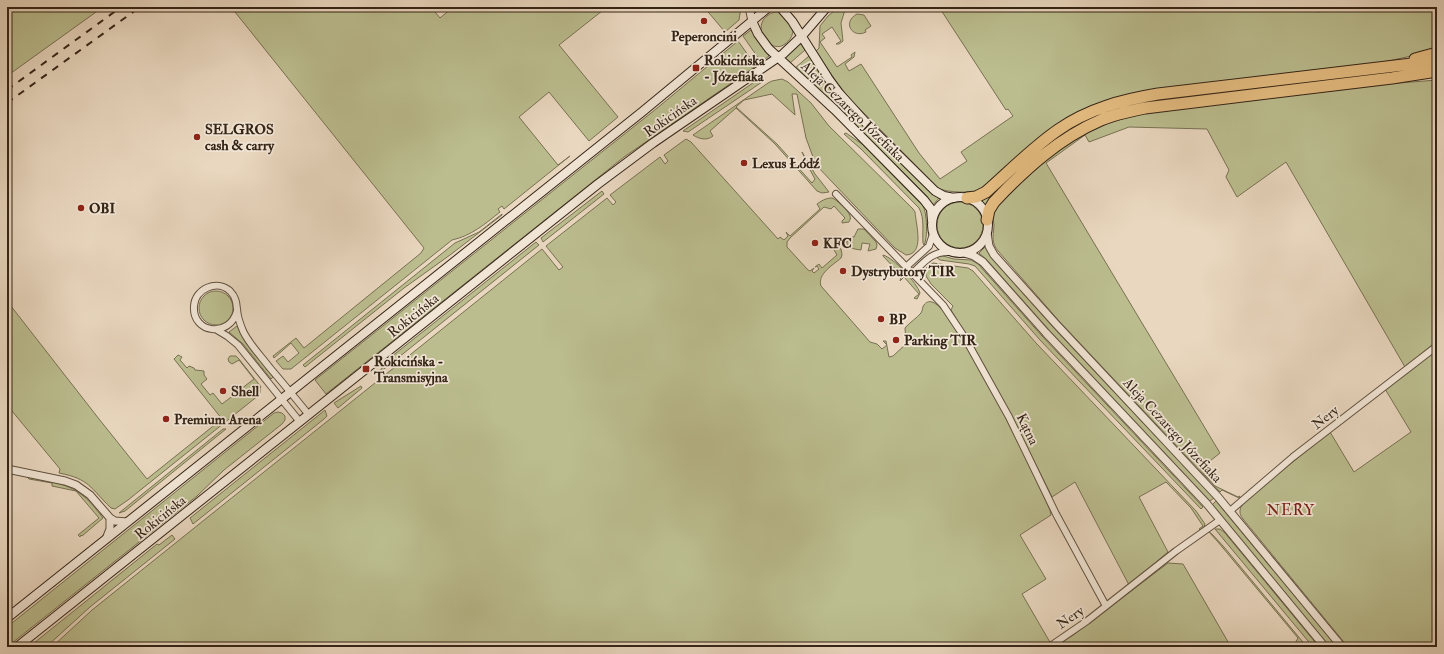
<svg xmlns="http://www.w3.org/2000/svg" width="1444" height="654" font-family="'IM FELL Double Pica',serif">
  <style>
    .green { fill: #bbbd8f; stroke: #787052 }
    .lines { fill: none; stroke-linecap: round; stroke-linejoin: round }
    .minor-casing { stroke: #615140; stroke-width: 8 }
    .tertiary-casing { stroke: #615140; stroke-width: 9 }
    .secondary-casing { stroke: #342416; stroke-width: 10 }
    .motorway-casing { stroke: #342416; stroke-width: 13 }
    .minor { stroke: #f1e5d5; stroke-width: 6 }
    .tertiary { stroke: #f1e5d5; stroke-width: 7 }
    .secondary { stroke: #f1e5d5; stroke-width: 8 }
    .motorway { stroke: #e4bc80; stroke-width: 11 }
    .rail { stroke: #342416; stroke-width: 2; stroke-dasharray: 7 7; stroke-linecap: butt }
    .poi-dot { fill: #8f2418; stroke: #f1e5d5; stroke-width: 1.5 }
    .labels { text-anchor: middle; stroke-width: 3.5; stroke-linejoin: round; paint-order: stroke }
    .poi-label { font-size: 14px; font-weight: bold; fill: #342416; stroke: #f1e5d5; text-anchor: start }
    .street-label { font-size: 14px; fill: #342416; stroke: #f1e5d5 }
    .neighbourhood-label { font-size: 15px; letter-spacing: 1px; fill: #7a1f14; stroke: #f1e5d5 }
  </style>
  <rect width="100%" height="100%" fill="#e9d7bf"/>
  <filter id="stains"><feTurbulence type="fractalNoise" baseFrequency=".005" numOctaves="4"/><feColorMatrix values="0 0 0 0 .2 0 0 0 0 .09 0 0 0 0 .02 0 0 0 .5 -.17"/></filter>
  <radialGradient id="worn" r=".72"><stop offset=".6" stop-color="#630" stop-opacity="0"/><stop offset="1" stop-color="#630" stop-opacity=".3"/></radialGradient>
  <path class="green" d="M7 7H103L7 76Z
    M231 7H431L440 18 453 7H607L559 45 618 117 589 141 549 92 519 117 558 165 570 156 504 209 502 206 498 209 500 212C485 224 471 236 452 240L291 369H283L276 361 283 356 288 362 299 353 291 343 274 358 273 356 296 338 304 348 421 253 424 248Z
    M704 7H741L739 20 725 32Z
    M839 7H848L844 13 841 23 843 41 839 44H836L841 41 832 27 822 34 825 38 820 42 837 67 852 57 851 55 855 52 854 57 845 64 849 71 861 64 919 153 940 179 967 161 961 152 1013 116 1008 109 1006 110 939 7H1316L1317 12 1325 11V7H1437V48L1416 55 1379 63 1092 106 981 190C972 193 947 193 938 188L849 98 837 83 816 51 819 48 820 26 828 16Z
    M778 12 786 18 793 31C792 37 790 40 785 44 771 55 751 28 767 16 771 13 773 12 778 12Z
    M857 14 864 15 871 26 865 30 866 32C852 39 842 22 857 14Z
    M751 30 769 56 761 62 743 36Z
    M738 41 756 66 624 157 326 394 315 380 656 109Z
    M800 43 805 50 790 63 784 57Z
    M809 56 829 86 846 108 930 192 939 198 933 205 927 196 837 106 795 68Z
    M1437 67 1100 115 986 205 981 200 1037 152 1061 133 1097 114 1139 102 1392 71Z
    M763 76 765 80 688 132 683 131Z
    M782 79 788 82 811 103 829 126 913 209 915 212C916 225 925 254 906 255L895 248 816 165 806 138 797 94H792L795 115 772 94 744 100 736 107 777 144 812 183 815 179 809 168 802 152 815 174 829 192 822 193 817 191 775 144 736 108 710 131 713 136C707 141 699 139 693 135L768 83 772 81Z
    M1437 80V341L1405 367 1286 162 1237 197 1226 177 1229 170 1207 129 1129 127 1089 142 1085 135 1046 163 1220 453 1200 469 1215 486 1238 497 1240 496 1239 498 1222 490 1220 492 1059 321 999 252C991 243 993 237 994 226 994 222 992 218 993 214 997 201 1064 144 1078 136 1098 126 1118 120 1139 114L1373 85Z
    M846 133 862 144 923 206C927 212 928 239 924 245L923 243C922 231 925 219 919 208L861 149 844 134Z
    M686 139 691 142 778 239 780 237 784 240 788 236 786 232 790 236 820 209 817 204C821 201 826 198 832 198 836 199 849 211 850 216 851 219 850 219 849 222L842 223V221L845 218 834 206 831 209 824 207 790 238 787 242V247L808 270 810 271 814 268 812 271 814 273 819 269 817 266 815 267 819 264 822 268 837 255 834 250 837 247 841 249 842 255 841 258C833 265 817 274 821 286L870 342 877 344 882 349 887 345 883 341H886L889 357 893 356 906 344 905 328C910 322 917 318 921 313 923 310 922 307 924 305 926 302 929 301 932 302 957 308 1036 479 1050 510L1051 515 1020 535 1046 579 1022 594 1051 644 1047 647H52L92 610 542 249 559 270 563 267 546 246 607 198 613 205 616 202 610 195 660 157 665 164 668 161 664 155Z
    M602 191 604 194 543 242 541 238Z
    M937 225a23 23 0 1 1 46 0a23 23 0 1 1-46 0Z
    M502 214V215L450 255 404 288 305 367 303 365 455 243 479 232Z
    M858 229H864L876 242 877 245 876 249 868 251 870 244 862 243 861 250C854 249 849 249 846 241L852 242V237H854Z
    M536 242 539 245 379 373V372L391 357Z
    M985 247 991 257 1053 327 1214 498 1210 501 1049 330 986 259 979 253Z
    M883 255C894 258 917 283 920 293L917 299 914 298 919 294 904 277 900 281 902 274 900 272 899 273 883 256Z
    M943 256 954 259 971 260 978 264 1042 336 1203 507 1201 509 1040 340 975 266 969 264 940 260 936 257Z
    M933 263 968 268 973 271 1036 343 1196 511 1205 524 1204 527 1200 530 1199 529 1203 526 1191 508 1166 482 1139 497 1168 552 1129 585 1075 482 1052 497C1020 433 989 369 951 310L953 306 931 284 926 276V268Z
    M199 308a17 17 0 1 1 34 0a17 17 0 1 1-34 0Z
    M7 301 99 419 147 479 222 419 174 359 178 355 182 357 180 360 187 368 189 366 194 368 195 370 204 371V375L207 379 201 384 210 395 213 393 222 404 239 391 242 390 241 389 254 379 239 360 232 364 229 362 228 359 230 356H236L239 359 261 387 260 388V392L259 395 128 500 115 509 111 508C90 488 90 479 59 473L60 469 7 405Z
    M237 326 246 343 273 377 271 379 243 344 229 332Z
    M1437 348V647H1348L1243 519C1240 515 1239 512 1241 507 1245 499 1256 493 1263 486 1285 468 1308 450 1330 432L1354 472 1411 432 1385 389Z
    M361 386 362 388 338 408 334 403Z
    M325 410 327 416 324 419 193 524 190 518Z
    M278 412 282 413 285 416V420L282 424 224 470 197 496 7 647V627L274 413Z
    M223 429H226L125 511 119 513Z
    M27 477C66 485 78 484 103 518L82 536 81 535 80 537 78 535 99 518 76 491 52 486V483L29 479Z
    M1216 501 1337 647H1330L1212 505Z
    M1215 529H1220L1225 533 1319 647H1313Z
    M1209 532 1212 534 1224 547 1307 647H1293L1298 638 1218 542Z
    M172 535 175 539 90 607 46 647H29L157 544 159 545Z
    M1168 563 1183 564 1231 647H1054L1072 636Z"/>
  <g class="lines">
    <defs>
      <path id="minor" d="M836 194 943 305 965 338 1009 417 1056 514 1106 606
        M906 267 929 246 933 234
        M912 274C924 262 932 251 950 252
        M237 311C230 338 192 334 194 306 195 289 217 279 230 291 238 299 236 307 238 316 239 321 241 326 243 331 249 344 261 356 270 368 283 383 296 399 309 415
        M217 330 227 336 238 345 300 422
        M1230 511 1293 457 1437 346
        M1049 647 1087 621 1176 551 1220 520"/>
      <path id="tertiary" d="M749 7 752 21
        M987 233 989 246 994 255 1056 324 1218 497 1342 647
        M964 253 974 256 983 262 1046 333 1207 504 1325 647
        M7 469 65 481 76 485 90 495 110 518 115 521 127 522
        M106 539 110 529V518"/>
      <path id="secondary" d="M780 7 792 21 828 78 839 93 867 124 935 191 944 196 954 198
        M752 21 758 34 769 49 835 110 924 200 931 209 932 221
        M932 225a28 28 0 1 1 56 0a28 28 0 1 1-56 0Z
        M7 618 642 112 769 7
        M17 647 598 184 653 143 783 54 802 36 827 7"/>
      <path id="motorway" d="M1415 59 1437 53
        M967 198 976 197 986 192C1010 171 1032 148 1058 130 1088 109 1122 100 1158 94L1437 61
        M987 220 989 210 994 202C1025 169 1059 138 1101 120 1115 114 1130 111 1145 108L1392 78 1437 71"/>
    </defs>
    <use href="#minor" class="minor-casing"/>
    <use href="#tertiary" class="tertiary-casing"/>
    <use href="#secondary" class="secondary-casing"/>
    <use href="#motorway" class="motorway-casing"/>
    <use href="#minor" class="minor"/>
    <use href="#tertiary" class="tertiary"/>
    <use href="#secondary" class="secondary"/>
    <use href="#motorway" class="motorway"/>
    <path class="rail" d="M7 90 121 7
      M7 103 140 7"/>
  </g>
  <g class="poi-dot">
    <circle cx="704" cy="21" r="4"/>
    <rect x="692" y="64" width="8" height="8" rx="2"/>
    <circle cx="197" cy="137" r="4"/>
    <circle cx="744" cy="163" r="4"/>
    <circle cx="81" cy="208" r="4"/>
    <circle cx="815" cy="243" r="4"/>
    <circle cx="843" cy="271" r="4"/>
    <circle cx="881" cy="319" r="4"/>
    <circle cx="896" cy="340" r="4"/>
    <rect x="362" y="365" width="8" height="8" rx="2"/>
    <circle cx="223" cy="391" r="4"/>
    <circle cx="166" cy="419" r="4"/>
  </g>
  <g class="labels">
    <g class="poi-label">
      <text x="704" y="41" text-anchor="middle">Peperoncini</text>
      <text x="704" y="65">Rokicińska<tspan x="704" dy="16">- Józefiaka</tspan></text>
      <text x="205" y="134">SELGROS<tspan x="205" dy="16">cash &amp; carry</tspan></text>
      <text x="752" y="168">Lexus Łódź</text>
      <text x="89" y="213">OBI</text>
      <text x="823" y="248">KFC</text>
      <text x="851" y="276">Dystrybutory TIR</text>
      <text x="889" y="324">BP</text>
      <text x="904" y="345">Parking TIR</text>
      <text x="374" y="366">Rokicińska -<tspan x="374" dy="16">Transmisyjna</tspan></text>
      <text x="231" y="396">Shell</text>
      <text x="174" y="424">Premium Arena</text>
    </g>
    <g class="street-label">
      <text transform="translate(853 111) rotate(44)" y="5">Aleja Cezarego Józefiaka</text>
      <text transform="translate(670 116) rotate(-35)" y="5">Rokicińska</text>
      <text transform="translate(413 315) rotate(-39)" y="5">Rokicińska</text>
      <text transform="translate(1325 417) rotate(-38)" y="5">Nery</text>
      <text transform="translate(1028 429) rotate(64)" y="5">Kątna</text>
      <text transform="translate(1173 430) rotate(47)" y="5">Aleja Cezarego Józefiaka</text>
      <text transform="translate(160 517) rotate(-39)" y="5">Rokicińska</text>
      <text transform="translate(1070 617) rotate(-35)" y="5">Nery</text>
    </g>
    <g class="neighbourhood-label">
      <text x="1291" y="515">NERY</text>
    </g>
  </g>
  <rect width="1444" height="654" fill="none" stroke="#e9d7bf" stroke-width="24"/>
  <rect x="8" y="8" width="1428" height="638" fill="none" stroke="#342416" stroke-width="2"/>
  <rect x="12" y="12" width="1420" height="630" fill="none" stroke="#342416"/>
  <rect width="100%" height="100%" filter="url(#stains)"/>
  <rect width="100%" height="100%" fill="url(#worn)"/>
</svg>
